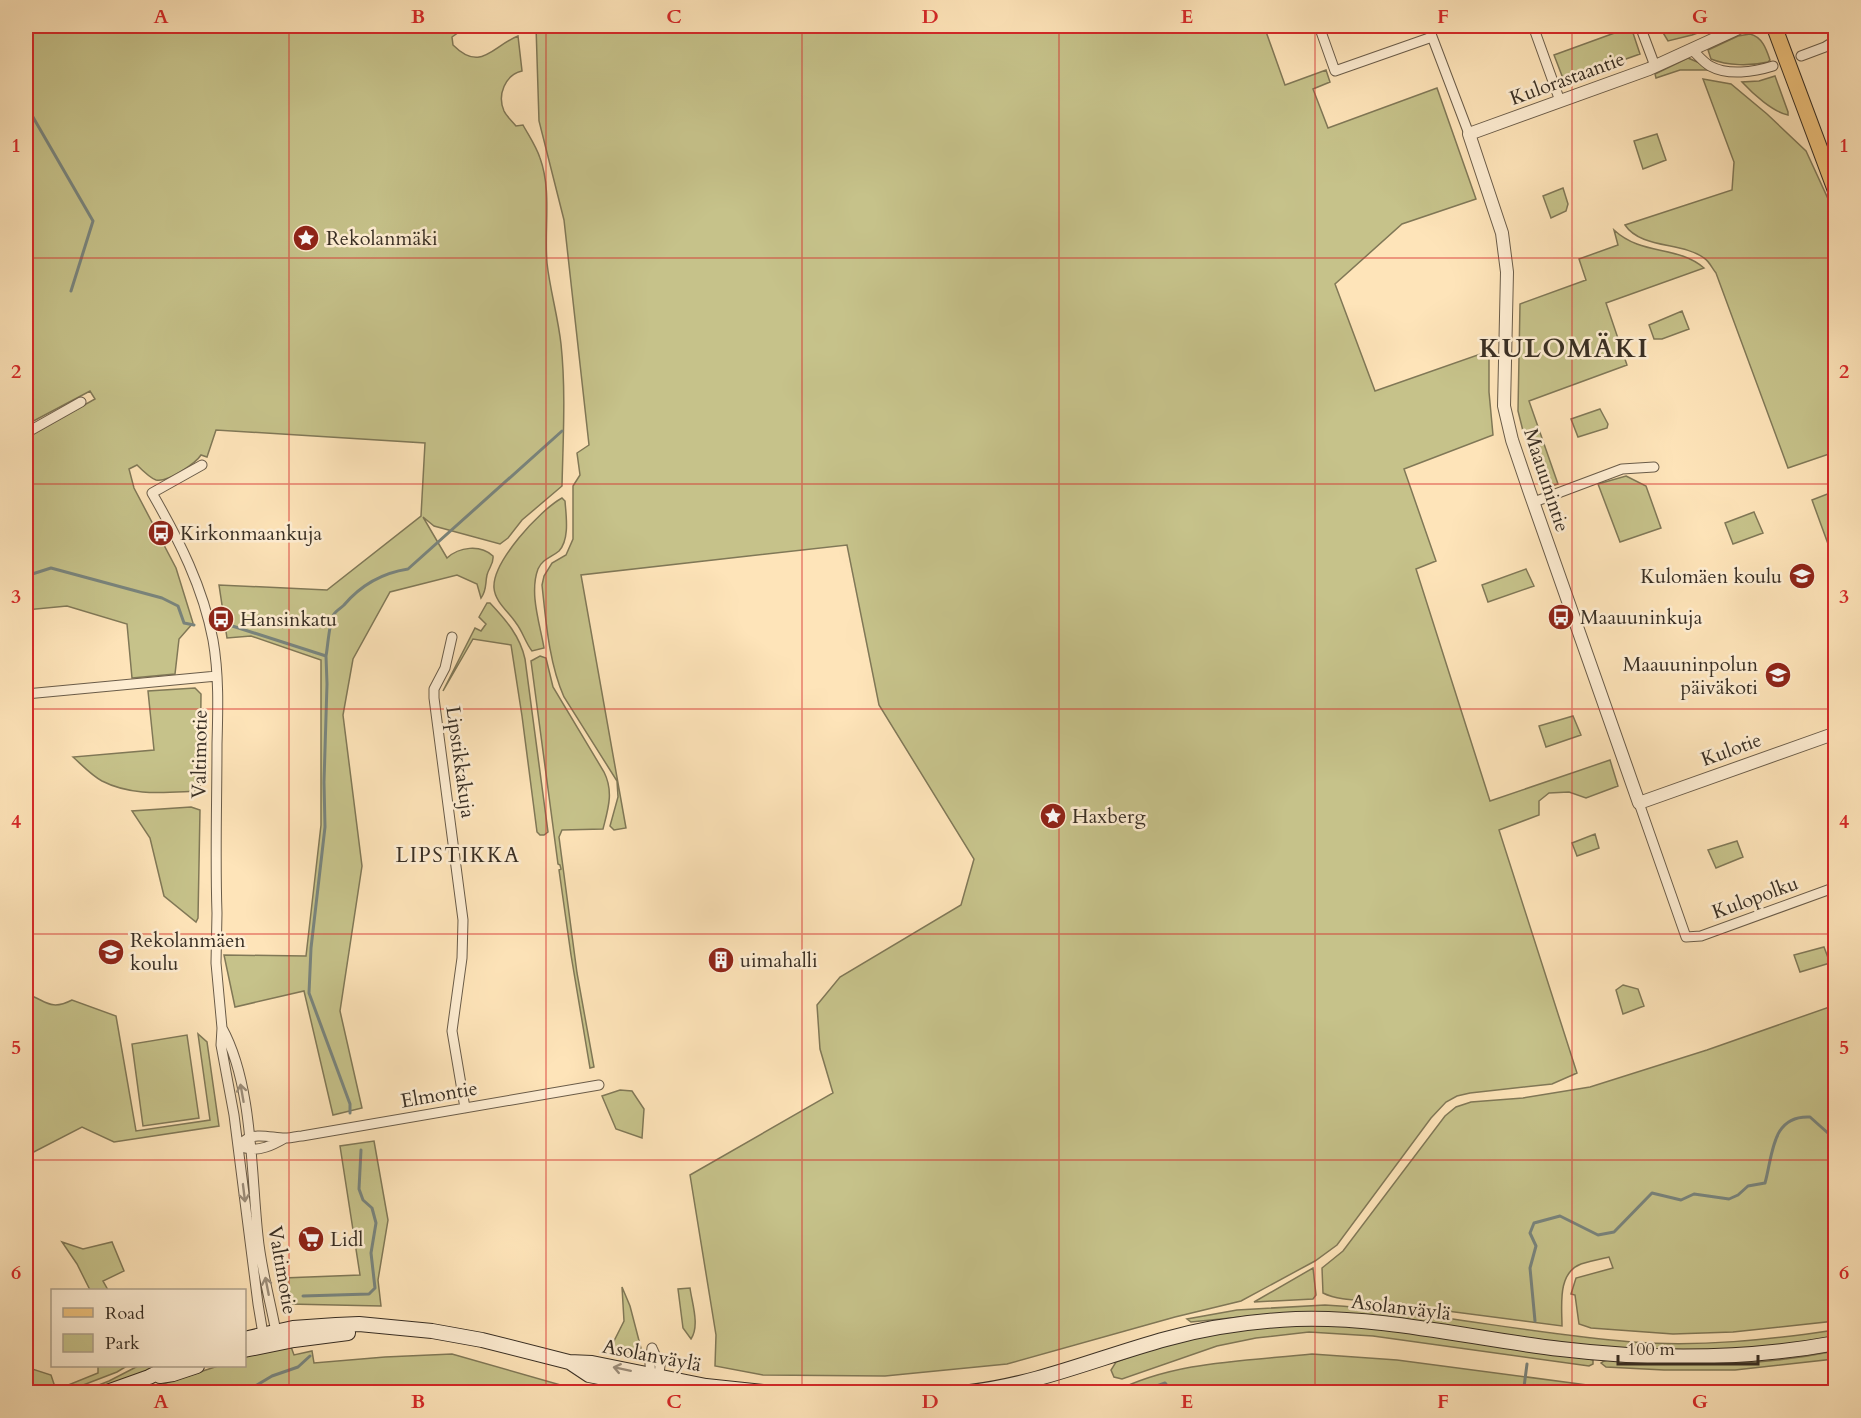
<svg xmlns="http://www.w3.org/2000/svg" width="1861" height="1418" font-family="Cardo,serif">
  <style>
    .green { fill: #c6c28a; stroke: #807857; stroke-width: 1.5 }
    .lines { fill: none; stroke-linecap: round; stroke-linejoin: round }
    .stream { stroke: #79847d; stroke-width: 3 }
    .minor-casing { stroke: #6a5c49; stroke-width: 11 }
    .tertiary-casing { stroke: #6a5c49; stroke-width: 14 }
    .secondary-casing { stroke: #392f24; stroke-width: 16 }
    .primary-casing { stroke: #392f24; stroke-width: 17 }
    .minor { stroke: #feedd2; stroke-width: 9 }
    .tertiary { stroke: #feedd2; stroke-width: 12 }
    .secondary { stroke: #feedd2; stroke-width: 14 }
    .primary { stroke: #efc27c; stroke-width: 15 }
    .rail { stroke: #392f24; stroke-width: 3; stroke-dasharray: 10 10; stroke-linecap: butt }
    .oneway { stroke: #9c8e7b }
    .grid { fill: none; stroke: #d62828; stroke-width: 1.5; stroke-opacity: 0.55 }
    .labels { text-anchor: middle; stroke-width: 5; stroke-linejoin: round; paint-order: stroke }
    .street-label { font-size: 20px; fill: #392f24; stroke: #feedd2 }
    .poi-label { font-size: 20px; fill: #392f24; stroke: #feedd2; text-anchor: start }
    .neighbourhood-label { font-size: 21px; letter-spacing: 1.5px; fill: #392f24; stroke: #feedd2 }
    .district-label { font-size: 26px; font-weight: bold; letter-spacing: 1.5px; fill: #392f24; stroke: #feedd2 }
    .neatline { fill: none; stroke: #d62828; stroke-width: 2 }
    .grid-label { font-size: 20px; text-anchor: middle; font-weight: bold; fill: #d62828 }
  </style>
  <rect width="100%" height="100%" fill="#fee4b9"/>
  <filter id="stains"><feTurbulence type="fractalNoise" baseFrequency=".00333" numOctaves="4"/><feColorMatrix values="0 0 0 0 .2 0 0 0 0 .09 0 0 0 0 .02 0 0 0 .5 -.17"/></filter>
  <radialGradient id="worn" r=".72"><stop offset=".6" stop-color="#630" stop-opacity="0"/><stop offset="1" stop-color="#630" stop-opacity=".3"/></radialGradient>
  <path class="green" d="M26 26H477L462 30 452 37 453 45C481 73 492 46 518 36L522 71C505 75 497 95 504 111 507 117 512 121 516 126L523 125C529 136 536 146 540 158 552 191 544 228 547 263 550 290 558 317 561 344 566 391 563 440 562 486L522 520 508 538 500 544 434 526 423 517 447 558C459 547 480 544 493 556 494 564 489 567 487 575 485 584 487 590 481 598L477 584 457 575 390 592 353 659 343 715 362 866 340 1011 362 1108 333 1115 304 991 235 1007 224 955 306 956 321 825V660L251 636 227 638 219 585 327 590 421 516 425 443 216 430 207 457 201 455C196 463 167 483 156 480 150 478 142 470 137 465L129 469 134 488 176 568 193 623 179 639 175 674 132 678 127 624 67 606 26 610V438L95 399 90 391 26 425Z
    M536 26H1264L1285 85 1326 70 1330 82 1313 89 1328 128 1437 88 1476 199 1402 224 1335 284 1375 391 1489 351V392L1493 435 1404 469 1436 561 1416 569 1490 801 1610 760 1618 786 1586 798 1569 792 1549 793 1539 801V815L1499 830 1577 1073 1552 1084 1470 1093 1457 1096 1446 1102 1431 1118 1337 1245 1315 1261 1241 1301 1175 1317 1007 1364 885 1376 763 1375 715 1366 716 1335 690 1175 833 1093 820 1049 817 1005 840 977 961 905 974 859 879 705 847 545 581 575 626 828 614 830 610 826 618 797 617 781 564 697C549 663 546 622 542 585L544 576 552 563 566 555 573 539V486L580 475 577 453 589 445 564 220 539 121Z
    M1650 26H1717L1692 35 1668 41 1662 31 1652 29Z
    M1631 27 1640 54 1564 81 1554 55Z
    M1750 34C1762 37 1766 48 1770 60L1768 62C1750 66 1728 66 1711 59L1708 50 1738 36Z
    M1688 58 1702 64 1708 70H1680L1656 78 1655 74Z
    M1775 76 1788 112V115C1773 112 1753 94 1742 82L1759 81Z
    M1703 79 1731 84 1767 114 1806 151 1835 214V452L1788 468 1716 273C1712 268 1709 261 1704 258 1683 242 1641 249 1625 225L1732 190 1734 162Z
    M1657 134 1666 160 1643 169 1634 141Z
    M1563 188 1568 204 1566 211 1551 218 1543 196Z
    M1614 230C1642 256 1677 245 1704 268L1606 303 1627 365 1529 401 1558 484 1544 488 1523 431 1518 411 1520 304 1586 280 1579 259 1618 245Z
    M1682 311 1689 329 1662 339H1654L1649 325Z
    M1600 409 1608 424 1607 428 1578 437 1571 419Z
    M1626 476 1646 486 1661 528 1620 542 1598 484Z
    M1835 491V563L1812 500Z
    M562 498 565 501C566 515 570 539 559 551 552 557 542 559 538 569 529 593 540 624 544 648L532 651C525 642 523 632 516 623 509 612 495 602 494 588 492 562 540 510 562 498Z
    M1754 512 1763 533 1733 544 1725 523Z
    M1526 569 1534 586 1488 602 1482 585Z
    M487 603H490C506 620 520 636 525 659L548 832 544 835H540L537 832 522 716 511 645 473 639 443 691 475 628 481 631 486 624 479 617Z
    M540 656 546 658 553 687 604 772C614 792 608 809 603 829L562 830 559 837 577 973 594 1067 590 1068 571 955 559 870 561 869 560 865 558 864 531 661Z
    M195 688 201 694 200 791C167 792 133 797 102 781 91 775 82 765 73 757L154 750 148 691Z
    M1573 716 1581 735 1546 747 1539 726Z
    M191 807 200 810 198 918 196 922 164 896 150 838 132 811Z
    M1595 834 1599 848 1577 856 1572 843Z
    M1737 841 1743 857 1716 868 1708 850Z
    M1824 947 1830 963 1800 972 1794 955Z
    M1623 985 1638 989 1644 1006 1623 1014 1616 990Z
    M26 994C45 999 49 1012 72 1000L116 1016 136 1131 210 1120 198 1034 207 1042 219 1126 114 1142 82 1127 26 1156Z
    M1835 1005V1321L1733 1332 1673 1334 1591 1328 1579 1324 1575 1295 1571 1294 1576 1278 1613 1268 1609 1257C1600 1259 1590 1261 1581 1264 1557 1273 1562 1306 1562 1326L1370 1301C1354 1300 1337 1300 1323 1293L1322 1268 1343 1251 1445 1116 1456 1107 1471 1102 1523 1098 1590 1087 1707 1050Z
    M187 1035 199 1118 143 1126 132 1044Z
    M620 1090 632 1091 644 1109 642 1138 616 1129 602 1096Z
    M374 1141 388 1220 378 1280 381 1306 288 1304 285 1298 283 1278 360 1275 340 1146Z
    M62 1242 83 1249 112 1242 124 1271 103 1281 108 1290H90L77 1264Z
    M1313 1268 1316 1295 1313 1299 1254 1302Z
    M622 1287 630 1306 643 1356 611 1347 624 1321Z
    M690 1288C692 1303 700 1326 691 1339L683 1328 678 1289Z
    M1325 1305C1428 1311 1529 1334 1632 1342 1700 1347 1768 1340 1835 1330L1836 1338 1772 1347 1664 1352 1579 1345 1364 1315H1260L1191 1322 1187 1319 1237 1310Z
    M1324 1324 1380 1329 1576 1356 1593 1360V1364L1589 1366 1373 1336 1309 1332 1256 1338 1217 1346 1122 1379 1114 1377 1111 1370 1116 1362 1156 1347 1226 1331 1282 1325Z
    M290 1344 294 1355 312 1351 314 1363 385 1357 452 1354 585 1392H161L157 1386 218 1366H244L245 1357Z
    M1835 1351 1834 1359 1735 1370H1664L1606 1367 1601 1363C1609 1355 1642 1362 1655 1363 1715 1366 1777 1363 1835 1351Z
    M1312 1354 1397 1360 1588 1385 1584 1392H1114C1174 1361 1246 1361 1312 1354Z
    M26 1356 32 1369 51 1375 56 1390 98 1373V1366H127L117 1372 65 1392H26Z
    M138 1366H159L90 1392H81L109 1381Z"/>
  <g class="lines">
    <path class="stream" d="M26 105 93 221 71 291
      M26 576 51 568 162 598 178 606 184 623 194 625
      M223 623 326 656 327 684 324 782 325 827 311 948 309 993 350 1104V1113
      M326 656C328 646 329 622 334 614 336 611 341 608 344 605 361 585 382 573 408 569L562 431
      M303 1296 369 1294 375 1288 371 1253 376 1223 372 1208 363 1200 359 1189 361 1150
      M1535 1321 1530 1268 1536 1246 1530 1233 1534 1223 1560 1216 1598 1235 1614 1232 1652 1193 1681 1200 1694 1194 1729 1199 1738 1195 1748 1186 1765 1183C1773 1155 1771 1115 1810 1117L1829 1134 1836 1137
      M245 1392 272 1376 298 1367 310 1356
      M1140 1392 1165 1383 1172 1392
      M1378 1392 1381 1391 1383 1392
      M1518 1392 1524 1387 1527 1364"/>
    <defs>
      <path id="minor" d="M1319 26 1335 71 1432 37
        M1428 26 1469 134
        M1533 26 1560 101
        M1640 26 1655 66
        M1691 49C1697 54 1703 62 1710 66 1728 76 1754 72 1773 66
        M1801 56 1825 47 1836 40
        M26 433 81 402
        M202 465 152 493C179 540 203 587 213 640 219 674 218 709 217 744 217 800 215 857 217 913L216 963 222 1028 221 1045 234 1115 258 1304 263 1334 267 1338
        M1534 502 1622 469 1654 467
        M452 637 445 668 434 689V698L463 920 462 958 452 1031 465 1108
        M26 694 217 676
        M1639 803 1686 937 1701 936 1836 887
        M222 1028C253 1084 251 1173 258 1236 261 1268 270 1300 276 1332L275 1335
        M244 1141C256 1131 274 1139 287 1138 292 1138 297 1136 302 1136L599 1085
        M245 1148C259 1152 273 1145 285 1138
        M652 1348 660 1366 658 1381
        M651 1378 650 1364 652 1348"/>
      <path id="tertiary" d="M1743 26 1649 69 1469 134 1502 233 1507 272 1504 406 1512 440 1530 493 1639 803 1836 733"/>
      <path id="secondary" d="M244 1339 293 1328 336 1325 359 1324 432 1331 482 1340 569 1362 592 1363 706 1386 763 1392
        M244 1350 294 1340 348 1333
        M571 1363 589 1375 678 1392
        M160 1376 173 1374 197 1366
        M107 1392 149 1377 171 1366
        M970 1392C1038 1384 1100 1357 1166 1339 1208 1327 1252 1321 1296 1319 1384 1316 1473 1339 1561 1349 1652 1360 1744 1360 1836 1343"/>
      <path id="primary" d="M1774 26 1836 192"/>
    </defs>
    <use href="#minor" class="minor-casing"/>
    <use href="#tertiary" class="tertiary-casing"/>
    <use href="#secondary" class="secondary-casing"/>
    <use href="#primary" class="primary-casing"/>
    <use href="#minor" class="minor"/>
    <use href="#tertiary" class="tertiary"/>
    <use href="#secondary" class="secondary"/>
    <use href="#primary" class="primary"/>
    <path class="rail" d="M1792 1392 1836 1383"/>
  </g>
  <defs><path id="oneway-shaft" d="M-6 0H5M1.5-3L5.5 0L1.5 3" fill="none" stroke-width="1.6" stroke-linecap="round" stroke-linejoin="round" transform="scale(1.5)"/></defs>
  <g class="oneway">
    <use href="#oneway-shaft" transform="translate(242 1093) rotate(-100)"/>
    <use href="#oneway-shaft" transform="translate(244 1193) rotate(83)"/>
    <use href="#oneway-shaft" transform="translate(267 1286) rotate(-101)"/>
    <use href="#oneway-shaft" transform="translate(622 1369) rotate(-168)"/>
  </g>
  <path class="grid" d="M289 26V1392M546 26V1392M802 26V1392M1059 26V1392M1315 26V1392M1572 26V1392M26 258H1836M26 484H1836M26 709H1836M26 934H1836M26 1160H1836"/>
  <defs>
    <symbol id="sight-disc" viewBox="-11 -11 22 22"><circle r="9.5" fill="#8f2418" stroke="#feedd2"/><path d="M0-6L1.8-2.2L6-1.7L2.9 1.2L3.7 5.4L0 3.3L-3.7 5.4L-2.9 1.2L-6-1.7L-1.8-2.2Z" fill="#fff"/></symbol>
    <symbol id="bus-disc" viewBox="-11 -11 22 22"><circle r="9.5" fill="#8f2418" stroke="#feedd2"/><path d="M-5-6H5V4H4V6H2V4H-2V6H-4V4H-5ZM-3.5-4V0h7V-4ZM-3.5 1.2v1.5H-2V1.2ZM2 1.2v1.5H3.5V1.2Z" fill="#fff"/></symbol>
    <symbol id="school-disc" viewBox="-11 -11 22 22"><circle r="9.5" fill="#8f2418" stroke="#feedd2"/><path d="M0-5L7-2L0 1L-7-2ZM-4 1L0 2.5L4 1V4Q0 6-4 4Z" fill="#fff"/></symbol>
    <symbol id="building-disc" viewBox="-11 -11 22 22"><circle r="9.5" fill="#8f2418" stroke="#feedd2"/><path d="M-4-6H4V6H1V3H-1V6H-4ZM-2.5-4.3h1.7v1.8h-1.7ZM.8-4.3h1.7v1.8H.8ZM-2.5-1h1.7V.8h-1.7ZM.8-1h1.7V.8H.8Z" fill="#fff"/></symbol>
    <symbol id="supermarket-disc" viewBox="-11 -11 22 22"><circle r="9.5" fill="#8f2418" stroke="#feedd2"/><path d="M-6-5.5h2.5l.6 2H6L4.5 2H-2.5L-4.4-4H-6ZM-1.5 3.2a1.3 1.3 0 1 0 .1 0ZM3 3.2a1.3 1.3 0 1 0 .1 0Z" fill="#fff"/></symbol>
  </defs>
  <g fill-rule="evenodd">
    <use href="#sight-disc" x="291" y="223" width="30" height="30"/>
    <use href="#bus-disc" x="146" y="518" width="30" height="30"/>
    <use href="#school-disc" x="1787" y="561" width="30" height="30"/>
    <use href="#bus-disc" x="1546" y="602" width="30" height="30"/>
    <use href="#bus-disc" x="206" y="604" width="30" height="30"/>
    <use href="#school-disc" x="1763" y="660" width="30" height="30"/>
    <use href="#sight-disc" x="1038" y="801" width="30" height="30"/>
    <use href="#school-disc" x="96" y="937" width="30" height="30"/>
    <use href="#building-disc" x="706" y="945" width="30" height="30"/>
    <use href="#supermarket-disc" x="296" y="1224" width="30" height="30"/>
  </g>
  <g class="labels">
    <g class="street-label">
      <text transform="translate(1567 78) rotate(-20)" y="7">Kulorastaantie</text>
      <text transform="translate(1547 480) rotate(72)" y="7">Maauunintie</text>
      <text transform="translate(1731 749) rotate(-20)" y="7">Kulotie</text>
      <text transform="translate(199 754) rotate(-89)" y="7">Valtimotie</text>
      <text transform="translate(461 762) rotate(82)" y="7">Lipstikkakuja</text>
      <text transform="translate(1755 897) rotate(-20)" y="7">Kulopolku</text>
      <text transform="translate(439 1094) rotate(-10)" y="7">Elmontie</text>
      <text transform="translate(283 1270) rotate(80)" y="7">Valtimotie</text>
      <text transform="translate(1401 1307) rotate(7)" y="7">Asolanväylä</text>
      <text transform="translate(652 1355) rotate(11)" y="7">Asolanväylä</text>
    </g>
    <g class="poi-label">
      <text x="326" y="245">Rekolanmäki</text>
      <text x="180" y="540">Kirkonmaankuja</text>
      <text x="1782" y="583" text-anchor="end">Kulomäen koulu</text>
      <text x="1580" y="624">Maauuninkuja</text>
      <text x="240" y="626">Hansinkatu</text>
      <text x="1758" y="671" text-anchor="end">Maauuninpolun<tspan x="1758" dy="23">päiväkoti</tspan></text>
      <text x="1072" y="823">Haxberg</text>
      <text x="130" y="947">Rekolanmäen<tspan x="130" dy="23">koulu</tspan></text>
      <text x="740" y="967">uimahalli</text>
      <text x="330" y="1246">Lidl</text>
    </g>
    <g class="neighbourhood-label">
      <text x="458" y="862">LIPSTIKKA</text>
    </g>
    <g class="district-label">
      <text x="1564" y="357">KULOMÄKI</text>
    </g>
  </g>
  <rect width="1861" height="1418" fill="none" stroke="#fee4b9" stroke-width="66"/>
  <rect x="51" y="1289" width="195" height="78" fill="#feedd2" stroke="#afa18c" stroke-width="1.5"/>
  <rect x="63" y="1308" width="30" height="9" fill="#efc27c" stroke="#afa18c" stroke-width="1.5"/>
  <text x="105" y="1319" font-size="18" fill="#392f24">Road</text>
  <rect x="63" y="1334" width="30" height="18" fill="#c6c28a" stroke="#afa18c" stroke-width="1.5"/>
  <text x="105" y="1349" font-size="18" fill="#392f24">Park</text>
  <path d="M1618 1355v9h140v-9" fill="none" stroke="#392f24" stroke-width="3"/>
  <text x="1627" y="1355" font-size="18" fill="#392f24" stroke="#feedd2" stroke-width="4.5" paint-order="stroke">100 m</text>
  <rect x="33" y="33" width="1795" height="1352" class="neatline"/>
  <g class="grid-label">
    <text x="161" y="23">A</text>
    <text x="418" y="23">B</text>
    <text x="674" y="23">C</text>
    <text x="930" y="23">D</text>
    <text x="1187" y="23">E</text>
    <text x="1443" y="23">F</text>
    <text x="1700" y="23">G</text>
    <text x="16" y="152">1</text>
    <text x="1844" y="152">1</text>
    <text x="16" y="378">2</text>
    <text x="1844" y="378">2</text>
    <text x="16" y="603">3</text>
    <text x="1844" y="603">3</text>
    <text x="16" y="828">4</text>
    <text x="1844" y="828">4</text>
    <text x="16" y="1054">5</text>
    <text x="1844" y="1054">5</text>
    <text x="16" y="1279">6</text>
    <text x="1844" y="1279">6</text>
    <text x="161" y="1408">A</text>
    <text x="418" y="1408">B</text>
    <text x="674" y="1408">C</text>
    <text x="930" y="1408">D</text>
    <text x="1187" y="1408">E</text>
    <text x="1443" y="1408">F</text>
    <text x="1700" y="1408">G</text>
  </g>
  <rect width="100%" height="100%" filter="url(#stains)"/>
  <rect width="100%" height="100%" fill="url(#worn)"/>
</svg>
